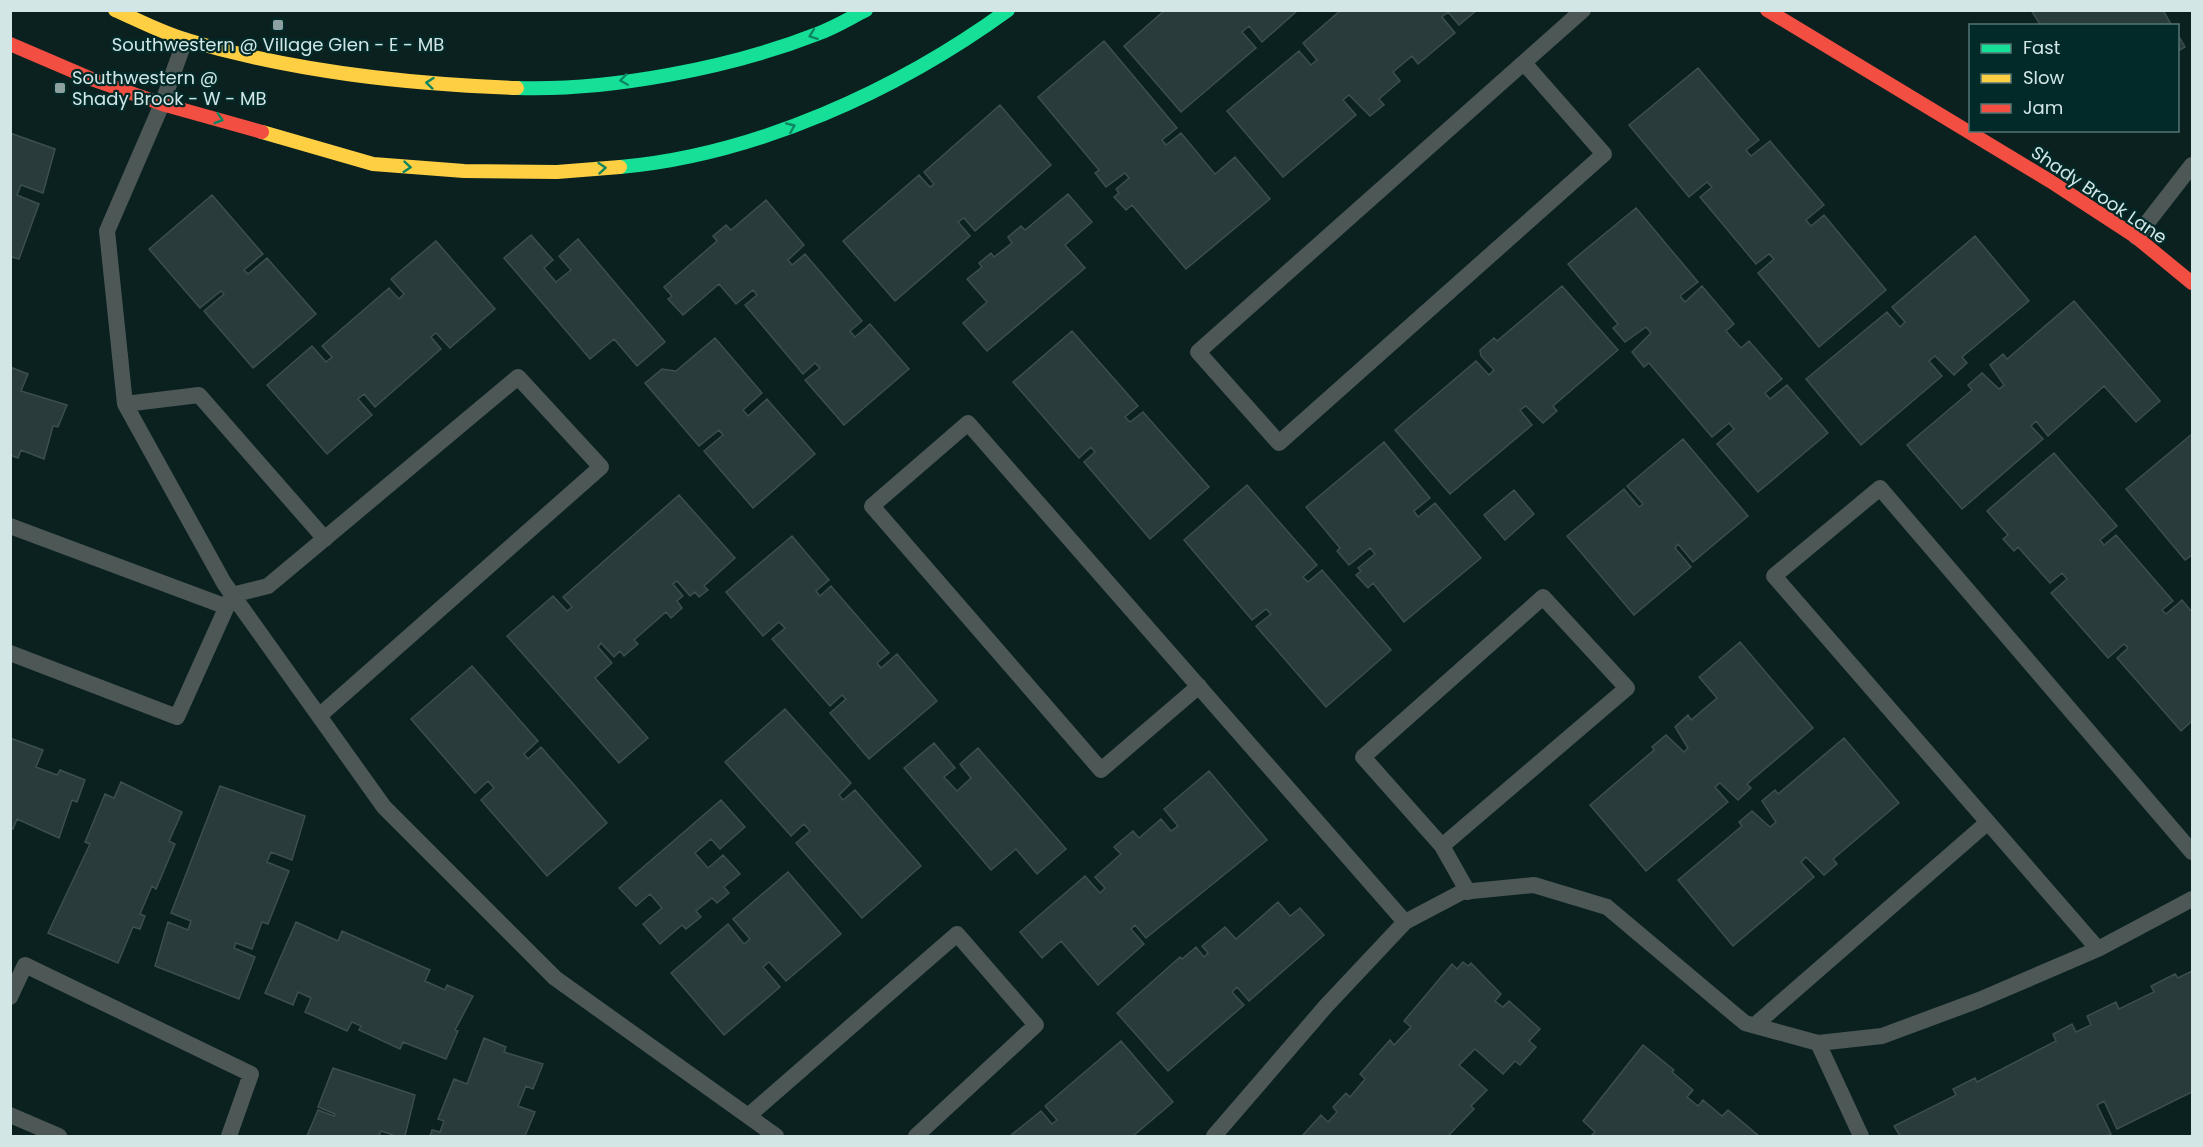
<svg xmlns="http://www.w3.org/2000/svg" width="2203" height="1147" font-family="Poppins,sans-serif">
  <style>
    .building { fill: #293b3a; stroke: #3d4e4e; stroke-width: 1.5 }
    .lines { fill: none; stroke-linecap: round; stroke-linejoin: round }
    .lane { stroke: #4c5756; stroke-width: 16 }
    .fast { stroke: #16e098; stroke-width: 14 }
    .slow { stroke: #ffcf43; stroke-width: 14 }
    .jam { stroke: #f24e42; stroke-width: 14 }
    .oneway { stroke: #0c8560 }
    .poi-dot { fill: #8ca1a0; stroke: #012a29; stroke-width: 2 }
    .labels { text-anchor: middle; stroke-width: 4.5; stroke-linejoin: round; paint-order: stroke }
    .poi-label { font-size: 18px; fill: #d2e6e5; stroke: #012a29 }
    .street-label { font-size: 18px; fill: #d2e6e5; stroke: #012a29 }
  </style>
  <rect width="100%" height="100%" fill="#0a2120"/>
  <path class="building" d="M1165 10H1298L1262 42 1249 26 1242 32 1256 48 1181 112 1124 46Z
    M1341 10H1477L1459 25 1448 12 1442 17 1455 33 1418 64 1412 56 1393 72 1400 81 1379 99 1384 105 1370 116 1349 95 1343 100 1356 115 1283 177 1227 111 1299 51 1311 65 1317 60 1303 43Z
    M2031 10H2163L2172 26H2041Z
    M2178 35 2185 47 2178 51Z
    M1104 41 1177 128 1162 140 1166 145 1181 133 1215 174 1235 157 1270 199 1186 269 1132 205 1126 210 1114 197 1119 193 1116 189 1129 178 1125 173 1106 187 1095 173 1099 170 1038 97Z
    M1698 68 1759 140 1746 150 1751 156 1770 141 1824 205 1806 220 1811 226 1824 215 1886 290 1819 347 1758 273 1774 259 1769 254 1756 264 1700 197 1712 187 1707 182 1689 197 1629 125Z
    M1000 105 1051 165 975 231 964 218 958 222 970 236 895 301 843 241 919 175 930 187 934 184 924 172Z
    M10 133 55 149 43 193 21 185 17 195 39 204 19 259 12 257 10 262Z
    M1068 194 1092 222 1065 245 1085 268 987 351 963 323 987 302 967 279 982 267 979 263 991 253 994 257 1012 243 1008 237 1021 226 1025 230Z
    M212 195 263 254 244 270 248 274 267 258 316 314 253 368 204 311 224 294 221 291 200 308 149 249Z
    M766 200 804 245 788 260 792 265 805 254 862 321 850 331 855 337 870 324 909 369 844 425 805 380 820 368 815 363 803 374 745 305 757 295 753 290 736 304 719 284 683 315 668 299 672 296 664 287 717 241 713 236 726 225 731 230Z
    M1636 208 1698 282 1680 296 1685 302 1702 286 1734 324 1726 331 1741 348 1749 341 1782 379 1765 393 1770 399 1787 385 1828 433 1758 492 1717 444 1734 429 1729 423 1712 437 1649 363 1644 367 1632 352 1651 333 1646 327 1625 342 1613 328 1618 324 1568 264Z
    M531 235 553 260 544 268 556 282 571 270 559 256 578 239 665 342 637 366 614 339 590 359 504 258Z
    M1975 236 2029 301 1962 357 1967 363 1954 375 1935 356 1929 361 1942 376 1861 445 1806 379 1887 312 1900 327 1905 322 1892 307Z
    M436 241 495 309 450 348 436 333 431 337 441 349 375 407 364 394 358 399 372 415 327 454 267 385 312 346 326 362 332 357 322 346 389 288 399 299 404 294 391 279Z
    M1562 286 1618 350 1553 406 1557 411 1543 423 1526 406 1520 410 1532 425 1450 494 1395 430 1476 361 1489 375 1494 370 1481 356 1480 350 1494 338 1497 341Z
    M2074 301 2160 401 2136 422 2104 386 2048 436 2036 421 2031 426 2043 439 1962 509 1907 445 1972 390 1968 385 1982 373 1999 389 2004 385 1990 365 2003 354 2007 359Z
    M1072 331 1138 406 1125 417 1130 422 1143 412 1209 487 1150 539 1084 462 1095 452 1091 447 1079 458 1013 382Z
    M715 338 762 393 743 410 748 416 767 399 815 454 753 508 704 451 723 435 719 430 699 446 645 383 662 369 676 371Z
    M10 367 28 374 21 391 67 405 58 427 53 426 44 459 21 450 18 458 10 455Z
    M2192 434V555L2185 560 2126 489Z
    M1683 439 1748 516 1693 562 1678 544 1675 548 1691 567 1634 615 1567 536 1624 489 1639 507 1643 504 1627 486Z
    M1384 442 1430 498 1414 511 1418 517 1435 503 1481 558 1404 622 1373 583 1368 588 1356 575 1361 571 1358 568 1375 554 1370 548 1349 565 1337 551 1340 548 1306 507Z
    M2054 453 2117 526 2100 540 2104 545 2116 535 2173 601 2162 610 2166 614 2182 600 2192 612V721L2181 731 2117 658 2128 648 2124 644 2108 658 2051 593 2067 579 2062 573 2050 583 2018 547 2014 551 2003 539 2008 535 1987 511Z
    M1247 485 1317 565 1303 577 1308 582 1322 570 1391 650 1326 707 1256 626 1271 614 1266 609 1252 620 1184 540Z
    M1514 490 1534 514 1505 540 1484 515Z
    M679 495 735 558 704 586 708 590 699 597 695 592 690 596 677 581 673 584 683 596 677 601 682 608 671 618 666 612 634 640 638 644 624 656 620 651 614 657 601 643 598 647 612 663 595 678 648 738 619 763 507 636 553 596 567 611 572 607 563 597Z
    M792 536 829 580 816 591 820 596 831 586 889 653 877 663 881 668 897 654 937 701 869 759 830 713 846 699 842 695 830 706 772 639 785 628 779 622 763 636 726 592Z
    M1740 642 1813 728 1747 784 1751 788 1738 800 1720 783 1715 787 1728 802 1646 871 1590 805 1654 750 1652 747 1666 735 1684 752 1688 748 1675 727 1688 715 1691 720 1717 698 1699 677Z
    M472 666 538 741 524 754 528 759 541 747 607 823 547 876 481 800 494 788 488 781 475 793 411 719Z
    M785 709 851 783 839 795 843 800 855 790 921 866 862 918 796 843 810 831 804 824 791 836 725 762Z
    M10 738 43 750 36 767 57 775 60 770 85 780 77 802 72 800 59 838 17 819 13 829 10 828Z
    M1844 738 1899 803 1833 859 1837 864 1824 875 1806 857 1801 862 1814 877 1733 946 1678 880 1742 826 1739 822 1752 811 1770 827 1776 822 1762 801 1775 790 1778 794Z
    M934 743 955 768 944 777 957 791 971 778 960 764 978 748 1066 849 1037 874 1016 849 991 870 904 768Z
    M1209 771 1267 840 1146 938 1135 925 1131 929 1144 944 1098 985 1061 941 1042 958 1020 932 1085 876 1100 893 1105 888 1095 877 1121 854 1114 847 1133 831 1139 838 1161 819 1171 831 1178 826 1164 809Z
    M121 782 182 812 169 841 175 844 156 889 152 886 140 914 145 916 140 929 133 927 118 963 48 933 90 844 85 842 105 794 114 798Z
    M220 786 305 816 292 860 271 852 267 862 289 871 268 924 262 922 252 949 236 943 234 948 255 957 239 999 155 966 168 922 188 930 191 921 171 913Z
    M721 800 745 827 720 849 711 839 695 853 708 868 723 855 740 874 724 887 729 893 717 903 712 898 696 911 701 917 686 929 682 925 660 944 643 924 662 908 650 894 636 906 619 888Z
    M788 872 841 934 786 981 769 962 763 967 780 987 724 1035 671 973 728 924 744 944 750 939 733 919Z
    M1278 902 1290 916 1300 908 1324 935 1249 1001 1237 987 1232 992 1244 1005 1168 1071 1117 1013 1180 957 1182 959 1196 947 1204 957 1208 953 1202 946 1225 927 1236 939Z
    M296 922 338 941 342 931 430 970 425 981 445 990 447 985 473 996 455 1030 458 1031 446 1059 403 1042 400 1049 359 1030 361 1026 352 1022 347 1031 305 1012 311 998 298 992 293 1005 265 993Z
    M1463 962 1468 966 1471 963 1501 994 1495 1001 1503 1007 1509 1001 1540 1029 1529 1041 1536 1047 1520 1065 1515 1061 1503 1074 1475 1049 1459 1065 1487 1090 1471 1106 1474 1109 1448 1136H1302L1321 1115 1328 1122 1337 1112 1333 1107 1346 1093 1350 1097 1365 1079 1360 1074 1390 1040 1394 1045 1411 1027 1404 1021 1452 964 1457 969Z
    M2192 971V1092L2117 1129 2104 1101 2097 1105 2111 1134 2106 1136H1900L1894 1126 1956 1095 1953 1089 1975 1078 1977 1082 2056 1041 2053 1034 2072 1024 2076 1032 2091 1025 2087 1016 2116 1002 2119 1009 2154 992 2151 986 2175 974 2178 978Z
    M484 1038 506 1047 504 1052 543 1064 533 1089 526 1086 518 1106 535 1112 525 1136H430L432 1130 440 1132 444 1121 438 1119 454 1079 467 1084Z
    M1121 1041 1173 1102 1133 1136H1010L1041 1111 1052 1124 1057 1120 1045 1106Z
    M1643 1045 1674 1070 1672 1072 1693 1090 1687 1097 1698 1106 1703 1100 1722 1116 1728 1110 1759 1136H1591L1595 1132 1583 1121Z
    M333 1068 415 1095 405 1136H396L381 1131 379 1136H307L318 1110 334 1116 335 1114 318 1107Z"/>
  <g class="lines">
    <path class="lane" d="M185 40 162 104 107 231 125 404 224 583 384 807 555 978 776 1136
      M1524 63 1604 154 1279 443 1198 352 1583 10
      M2136 237 2192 165
      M125 404 199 395 325 539
      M10 526 227 607
      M10 653 177 717 232 595 268 586 518 377 601 467 319 716
      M1199 686 1101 770 872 506 968 423 1405 922
      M1442 846 1363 757 1543 597 1627 688 1442 846 1468 892
      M2098 949 1774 576 1880 488 2192 852
      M10 997 25 965 251 1074 229 1136
      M1755 1025 1988 822
      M1818 1043 1861 1136
      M10 1115 59 1136
      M748 1116 957 934 1036 1025 916 1136
      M1214 1136 1326 1006 1405 922 1462 892 1534 885 1607 907 1745 1023 1818 1043 1882 1036 1979 1000 2098 949 2192 899"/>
    <path class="fast" d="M517 88C609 91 730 68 817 34 834 28 850 18 866 10
      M620 167C756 155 898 90 1008 10"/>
    <path class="slow" d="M115 10C138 20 162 33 187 40 294 72 406 84 517 88
      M262 132 373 164 464 171 557 172 620 167"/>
    <path class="jam" d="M1767 10 2050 181 2136 237 2192 283
      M10 44 94 80 162 104 262 132"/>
  </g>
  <defs><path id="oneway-chevron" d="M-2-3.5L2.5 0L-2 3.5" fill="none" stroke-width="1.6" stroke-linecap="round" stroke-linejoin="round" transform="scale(1.5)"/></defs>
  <g class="oneway">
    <use href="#oneway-chevron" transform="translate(813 35) rotate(160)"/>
    <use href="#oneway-chevron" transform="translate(624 80) rotate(172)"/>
    <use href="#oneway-chevron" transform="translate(430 83) rotate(-174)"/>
    <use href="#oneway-chevron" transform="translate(219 119) rotate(17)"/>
    <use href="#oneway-chevron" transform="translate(791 127) rotate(-23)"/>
    <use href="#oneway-chevron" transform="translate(407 167) rotate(5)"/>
    <use href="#oneway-chevron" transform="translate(602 168) rotate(-5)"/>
  </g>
  <g class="poi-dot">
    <rect x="272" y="19" width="12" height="12" rx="3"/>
    <rect x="54" y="82" width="12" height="12" rx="3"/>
  </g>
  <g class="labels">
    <g class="poi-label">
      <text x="278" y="51">Southwestern @ Village Glen - E - MB</text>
      <text x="72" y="84" text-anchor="start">Southwestern @<tspan x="72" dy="21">Shady Brook - W - MB</tspan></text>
    </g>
    <g class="street-label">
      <text transform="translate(2099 195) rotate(34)" y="6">Shady Brook Lane</text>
    </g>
  </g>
  <rect width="2203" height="1147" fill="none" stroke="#d2e6e5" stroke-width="24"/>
  <rect x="1969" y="24" width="210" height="108" fill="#012a29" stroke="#557574" stroke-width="1.5"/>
  <rect x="1981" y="44" width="30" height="9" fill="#16e098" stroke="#557574" stroke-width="1.5"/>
  <text x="2023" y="54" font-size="18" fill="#d2e6e5">Fast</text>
  <rect x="1981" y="74" width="30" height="9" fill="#ffcf43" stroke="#557574" stroke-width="1.5"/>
  <text x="2023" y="84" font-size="18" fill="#d2e6e5">Slow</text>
  <rect x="1981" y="104" width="30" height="9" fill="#f24e42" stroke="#557574" stroke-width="1.5"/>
  <text x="2023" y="114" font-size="18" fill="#d2e6e5">Jam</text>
</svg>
